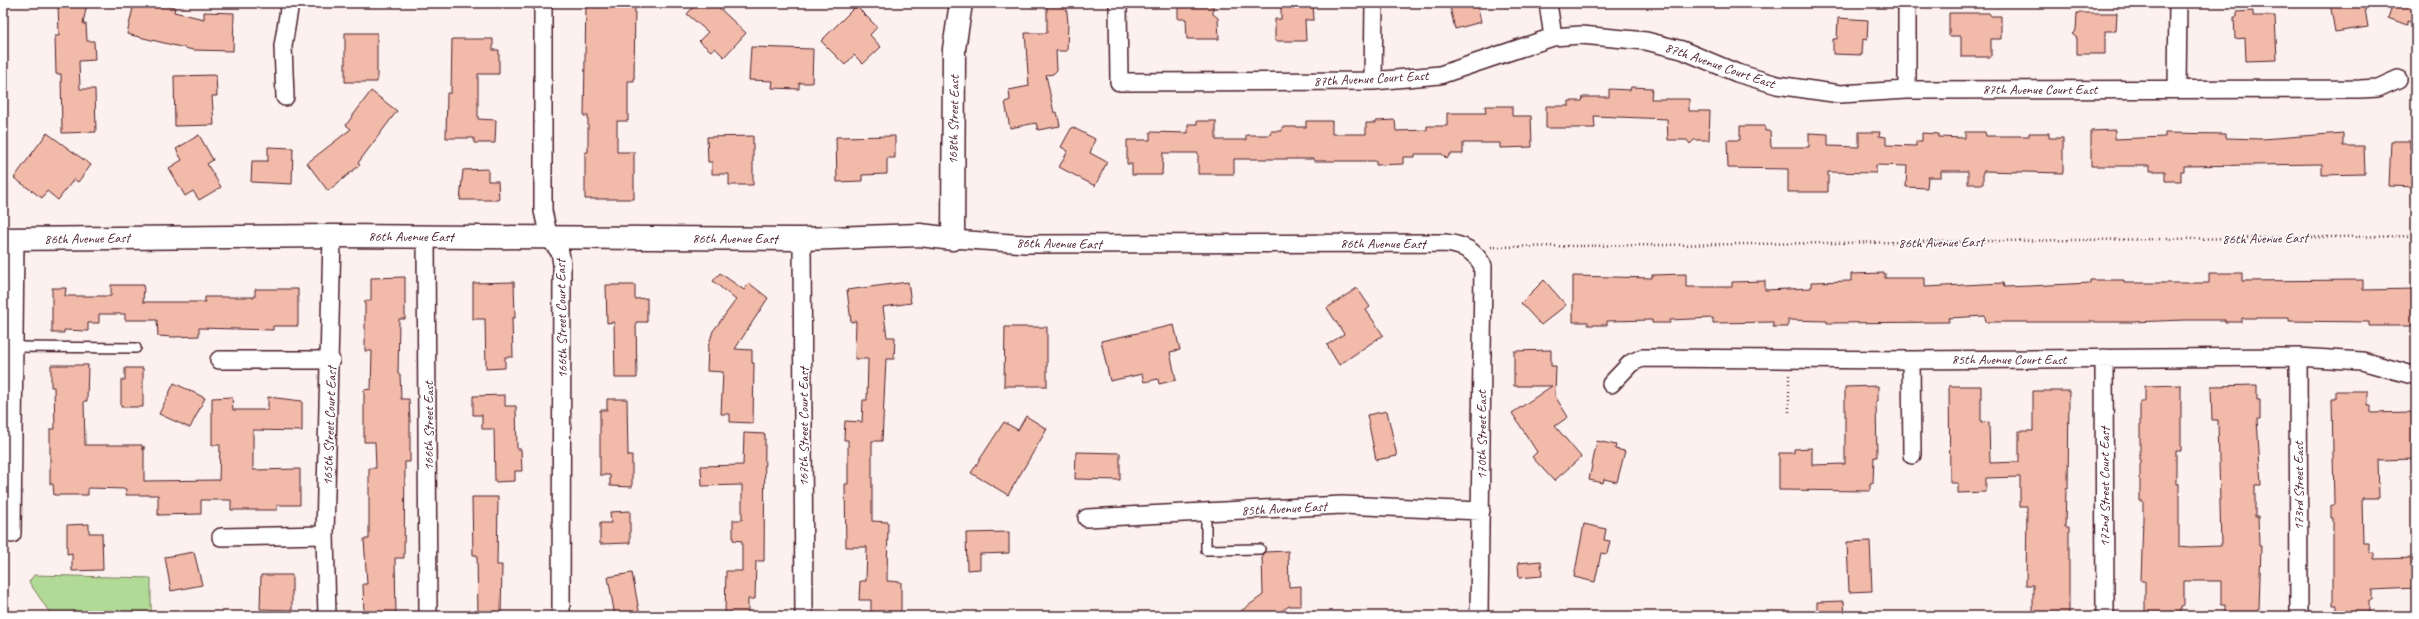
<svg xmlns="http://www.w3.org/2000/svg" width="2419" height="619" font-family="Caveat,sans-serif">
  <style>
    .green { fill: #b2da97; stroke: #7e7c61 }
    .building { fill: #f2baa9; stroke: #4a1f2b }
    .lines { fill: none; stroke-linecap: round; stroke-linejoin: round }
    .lane-casing { stroke: #4a1f2b; stroke-width: 12 }
    .street-casing { stroke: #4a1f2b; stroke-width: 20 }
    .secondary-casing { stroke: #4a1f2b; stroke-width: 25 }
    .path { stroke: #4a1f2b; stroke-width: 2.5; stroke-dasharray: 1 3; stroke-linecap: butt }
    .lane { stroke: #fff; stroke-width: 9 }
    .street { stroke: #fff; stroke-width: 17 }
    .secondary { stroke: #fff; stroke-width: 22 }
    .labels { text-anchor: middle; stroke-width: 3; stroke-linejoin: round; paint-order: stroke }
    .street-label { font-size: 14px; fill: #4a1f2b; stroke: #fff }
  </style>
  <rect width="100%" height="100%" fill="#fcf1ee"/>
  <filter id="ink" filterUnits="userSpaceOnUse"><feTurbulence type="fractalNoise" baseFrequency=".025" numOctaves="2"/><feDisplacementMap in="SourceGraphic" scale="8" xChannelSelector="R" yChannelSelector="G"/><feConvolveMatrix kernelMatrix="1 2 1 2 8 2 1 2 1" color-interpolation-filters="sRGB"/></filter>
  <g filter="url(#ink)">
    <path class="green" d="M34 575 151 578V616H52L29 582Z"/>
    <path class="building" d="M58 3H87L83 24H86L87 41H94L95 60 79 61 80 89H95L96 132 62 133 61 74H56L55 36H59Z
      M134 3H156L175 7 174 12 204 19V12L234 13 233 51 193 50 127 34Z
      M586 3 635 4 634 81H628V121H617V152H634V199H585V152H588V116H584Z
      M697 3H714L746 33 724 57 715 48 711 51 699 41 708 32 687 14Z
      M1047 3H1066L1068 23 1067 51H1056L1057 70 1053 74 1046 75 1054 113 1057 112 1060 126 1038 130 1036 123 1010 128 1005 102 1010 100 1009 90 1029 86 1025 33H1047Z
      M1180 3H1210V5H1213V14L1218 18 1219 39H1187L1186 19H1178V5Z
      M1281 3H1313L1314 20H1305L1306 41H1275V19H1281Z
      M1449 3H1477L1481 22 1455 29Z
      M2330 3H2364L2368 27 2335 32Z
      M2393 3H2416V24L2407 21V25L2388 18Z
      M856 6 877 27 870 35 881 47 863 64 854 55 845 65 821 41Z
      M2253 11V16H2275L2277 60 2246 61 2245 38 2235 39 2234 17H2237V12Z
      M1949 13H1989L1991 16H2001V39H1991V57H1961V36H1949Z
      M2077 13H2117L2116 31H2105V54H2077V38L2072 34 2076 30Z
      M1838 18 1868 20 1867 40 1863 39 1862 55 1833 54V39H1837Z
      M345 33H377V82H345Z
      M452 39H493V50H499V74H478V119L496 120 495 143H474V138H446L447 93H451Z
      M751 47 813 49 812 83H799V89L772 88 773 81 749 80Z
      M216 75 217 96H212L214 125 175 126 174 76Z
      M1631 87 1652 88 1651 99H1689V111H1710L1709 140H1694L1690 144 1687 140H1668L1667 119 1594 116 1595 128H1546V106H1569V101H1582L1583 97H1609V89L1630 90Z
      M371 91 397 111 358 163 360 165 328 191 307 163 351 129 346 125Z
      M1485 106H1512V116H1531L1532 147 1500 148V143H1463V154H1450L1447 159 1442 154H1415V157H1403V164L1376 165V161H1314V159H1234V174H1198V153H1163L1162 175H1132V164H1127V140H1150V132L1188 133V124H1197V121H1216V140H1246V135H1270L1271 131H1282V127H1306V121H1332V134H1366V123H1376V121L1395 120 1396 131 1427 130V126H1447V113H1486Z
      M1740 126H1765V131H1770L1771 147H1809V133L1828 134V146L1859 147V132H1880L1879 136 1886 137V145L1916 146V141H1922V133L1938 134V137L1965 138V132H1985L1986 136H2029V133H2049V138H2063V173L1983 171V184H1968V171H1941V177H1928L1927 188 1906 187 1907 166 1876 165V173L1828 172V192H1788V169L1728 168 1727 140H1740Z
      M1072 127 1095 139 1090 153 1107 162 1095 186 1059 167 1068 151 1061 147Z
      M2115 130V139L2165 137V133L2226 134V138L2262 139 2343 133V146H2364L2365 174 2322 175V164L2184 166V171H2181V181H2165V171H2150V166H2091V131Z
      M47 133 91 165 78 182 74 179 58 200 47 191 42 198 14 178Z
      M199 135 213 160 207 164 221 187 199 200 193 191 185 196 169 168 182 160 176 149Z
      M753 136V185H729V174H712V162H708L707 137Z
      M895 136V158H887V174L862 175V181L837 182 836 137Z
      M2391 141H2410V149H2416V187L2389 186Z
      M268 147 293 148 292 184 251 182 252 161H268Z
      M488 169V181H498L499 200H460L463 170Z
      M720 273 744 290 749 283 768 298 735 349 752 350V363H754L753 423 730 422V414H721L723 372 707 371 708 347 713 331 736 300 713 281Z
      M1885 273V278H1925V287L2003 283 2004 287 2030 286 2090 283V280H2124V283H2209V273H2242V281L2363 280V290L2416 289V326H2369V322L2289 321V318H2242V322H2225V320H2185L2133 322H1986L1985 316 1948 318 1949 322 1827 323V321L1788 320V327H1773V322L1713 323V318L1670 320V323H1652V320L1607 321V325H1588V322H1573V276L1652 278V275L1686 274V287H1732V282L1765 281V290L1811 288V282L1851 281V274Z
      M405 277V319H399L398 374H400L401 399H409L410 421V462H405L404 558H395L396 616H364L363 584H367L364 539H369V468H376L375 442H364V390L371 389 372 351H365V301H371V278Z
      M1544 280 1566 305 1541 325 1521 303Z
      M514 282 515 318H512L513 357H505V368L486 369 485 319H473V283Z
      M908 282 911 303 883 307 887 337H895L894 359H886L882 441H872V521L888 522 887 581 901 582V613H871V600H859L860 581H866L867 547H846L845 484H848V440H844L845 421 862 422 863 400H867L868 359H855L856 321 851 322 847 290Z
      M111 285H144L143 302H205V297H255V289H298V326H273V330L199 328V336L173 337 158 336 157 320H125V314H99V323H88V331L64 330V333H52V288H66L65 296H111Z
      M606 285H635V299L647 298V322H636L637 378H615L614 322 607 323Z
      M1357 288 1370 307 1366 310 1383 335 1339 365 1327 345 1344 334 1327 308Z
      M1174 325 1180 350 1170 352 1176 380 1159 384 1158 379 1144 382 1142 374 1110 381 1101 341Z
      M1005 327H1047V386H1004Z
      M1551 350V366H1556L1555 396 1568 417 1555 426 1581 457 1554 481 1532 457 1537 452 1512 413 1552 386H1514V351Z
      M51 365H88L87 401H84L85 445H142V450L144 446V481L219 480 220 445H212V398L232 397 233 410H268V397L302 401V431L253 430V470L300 469V505H277V510H231V500H201V514L158 515V495H126V489L88 488V495H54L53 484H50V429H55L54 387H51Z
      M125 368H143V407H121V380H125Z
      M174 383 205 398 190 428 159 414Z
      M2181 385V451H2176V484H2179V546L2190 547 2221 546 2218 420H2212L2211 386 2257 385V400H2260V419H2257L2261 485H2255V517H2258L2259 546H2261L2259 609H2257V616H2225V605H2221V581H2184V606L2181 607V616H2149V612H2145V581H2141L2143 518V501H2140V401H2145V386Z
      M1878 386V401H1876L1877 457H1874L1873 483H1870V491L1779 490V453H1794V449L1812 448V465L1845 464V387Z
      M1949 386H1981V423L1989 422 1990 463 2019 462V431H2033V391H2069L2068 489H2066L2065 527H2069V616H2033V585H2026L2027 506H2020V477L1986 478V492L1958 493V483H1950Z
      M2336 391H2368V405H2371V413L2411 412 2412 423 2416 424V459L2378 460 2379 498H2362L2363 542H2369V552H2374V559L2416 558V588L2372 590V600H2369V613H2337V605H2333V518H2331V505H2334L2332 399H2336Z
      M505 395V406H516L517 449H521L522 471H515V481L495 482 494 429H482V415H473V396Z
      M607 399H627L628 456H632V487L610 486V475H600V410H607Z
      M1387 411 1397 456 1376 460 1367 415Z
      M1026 416 1047 429 1008 495 971 473 1004 422 1018 430Z
      M744 433 765 434 764 561H756L755 599H748V615L725 614 726 571H742V541L733 540V520H742V485L702 486 701 466 743 465Z
      M1597 441 1616 445 1615 449 1625 451 1617 482 1604 479 1603 483 1589 480Z
      M1076 452 1120 453V480L1075 479Z
      M472 497H498L497 565H502L501 616H478L477 555H473Z
      M630 511V543L600 544V523H611L610 512Z
      M89 524V533H102L103 570 72 571V553L67 554V525Z
      M1584 524 1606 529 1604 540 1610 541 1607 554 1601 553 1595 582 1574 577Z
      M1009 532V553L980 554V569L967 570 966 533Z
      M1870 541 1872 591 1849 592 1847 542Z
      M1288 551 1289 587 1301 586V606H1289L1274 616H1234L1263 595 1262 555 1265 552Z
      M194 552 202 585 171 591 165 557Z
      M1541 561 1542 576 1519 578 1518 563Z
      M632 573 640 616H615L608 577Z
      M261 575H292V610L260 609Z
      M1844 601 1845 616H1817V602Z"/>
    <g class="lines">
      <defs>
        <path id="lane" d="M15 347 136 348
          M1206 511V550L1260 549"/>
        <path id="street" d="M543 3V211L549 238 560 252 562 264 561 616
          M1118 3 1119 82 1373 81 1440 75 1553 37 1581 35 1646 41 1682 50 1737 73 1777 85 1840 94 1907 90 2360 89 2378 88 2398 79
          M1548 3 1553 37
          M1373 81 1374 3
          M2177 89 2178 3
          M1907 90V3
          M285 97 283 46 290 3
          M426 236 428 616
          M802 239 804 616
          M953 239 1026 244 1445 243C1463 245 1474 250 1483 266L1479 616
          M2298 357 2299 616
          M2104 358 2105 616
          M219 360H331
          M1911 360 1912 455
          M1611 384 1631 363 1642 358 1911 360 2298 357 2362 361 2416 376
          M1087 518 1342 505 1481 511
          M12 534 15 239
          M221 537 325 535
          M327 616 325 535 332 236"/>
        <path id="secondary" d="M3 239 332 236 802 239 920 235 953 239 954 49 961 3"/>
      </defs>
      <use href="#lane" class="lane-casing"/>
      <use href="#street" class="street-casing"/>
      <use href="#secondary" class="secondary-casing"/>
      <path class="path" d="M1491 247 2416 236
        M1789 412V375"/>
      <use href="#lane" class="lane"/>
      <use href="#street" class="street"/>
      <use href="#secondary" class="secondary"/>
    </g>
  </g>
  <g class="labels">
    <g class="street-label">
      <text transform="translate(1720 65) rotate(19)" y="5">87th Avenue Court East</text>
      <text transform="translate(1371 78) rotate(-3)" y="5">87th Avenue Court East</text>
      <text x="2040" y="94">87th Avenue Court East</text>
      <text transform="translate(953 120) rotate(-89)" y="5">168th Street East</text>
      <text x="411" y="241">86th Avenue East</text>
      <text transform="translate(87 238) rotate(-1)" y="5">86th Avenue East</text>
      <text x="735" y="243">86th Avenue East</text>
      <text transform="translate(2265 238) rotate(-1)" y="5">86th Avenue East</text>
      <text transform="translate(1941 242) rotate(-1)" y="5">86th Avenue East</text>
      <text transform="translate(1059 243) rotate(1)" y="5">86th Avenue East</text>
      <text x="1383" y="248">86th Avenue East</text>
      <text transform="translate(561 319) rotate(-91)" y="5">166th Street Court East</text>
      <text x="2009" y="364">85th Avenue Court East</text>
      <text transform="translate(329 426) rotate(-88)" y="5">165th Street Court East</text>
      <text transform="translate(428 426) rotate(-90)" y="5">166th Street East</text>
      <text transform="translate(803 427) rotate(-90)" y="5">167th Street Court East</text>
      <text transform="translate(1481 435) rotate(-90)" y="5">170th Street East</text>
      <text transform="translate(2298 486) rotate(-90)" y="5">173rd Street East</text>
      <text transform="translate(2104 487) rotate(-90)" y="5">172nd Street Court East</text>
      <text transform="translate(1284 508) rotate(-3)" y="5">85th Avenue East</text>
    </g>
  </g>
  <rect width="2419" height="619" fill="none" stroke="#fff" stroke-width="16"/>
  <rect x="8" y="8" width="2403" height="603" fill="none" stroke="#4a1f2b" stroke-width="1.5" filter="url(#ink)"/>
</svg>
